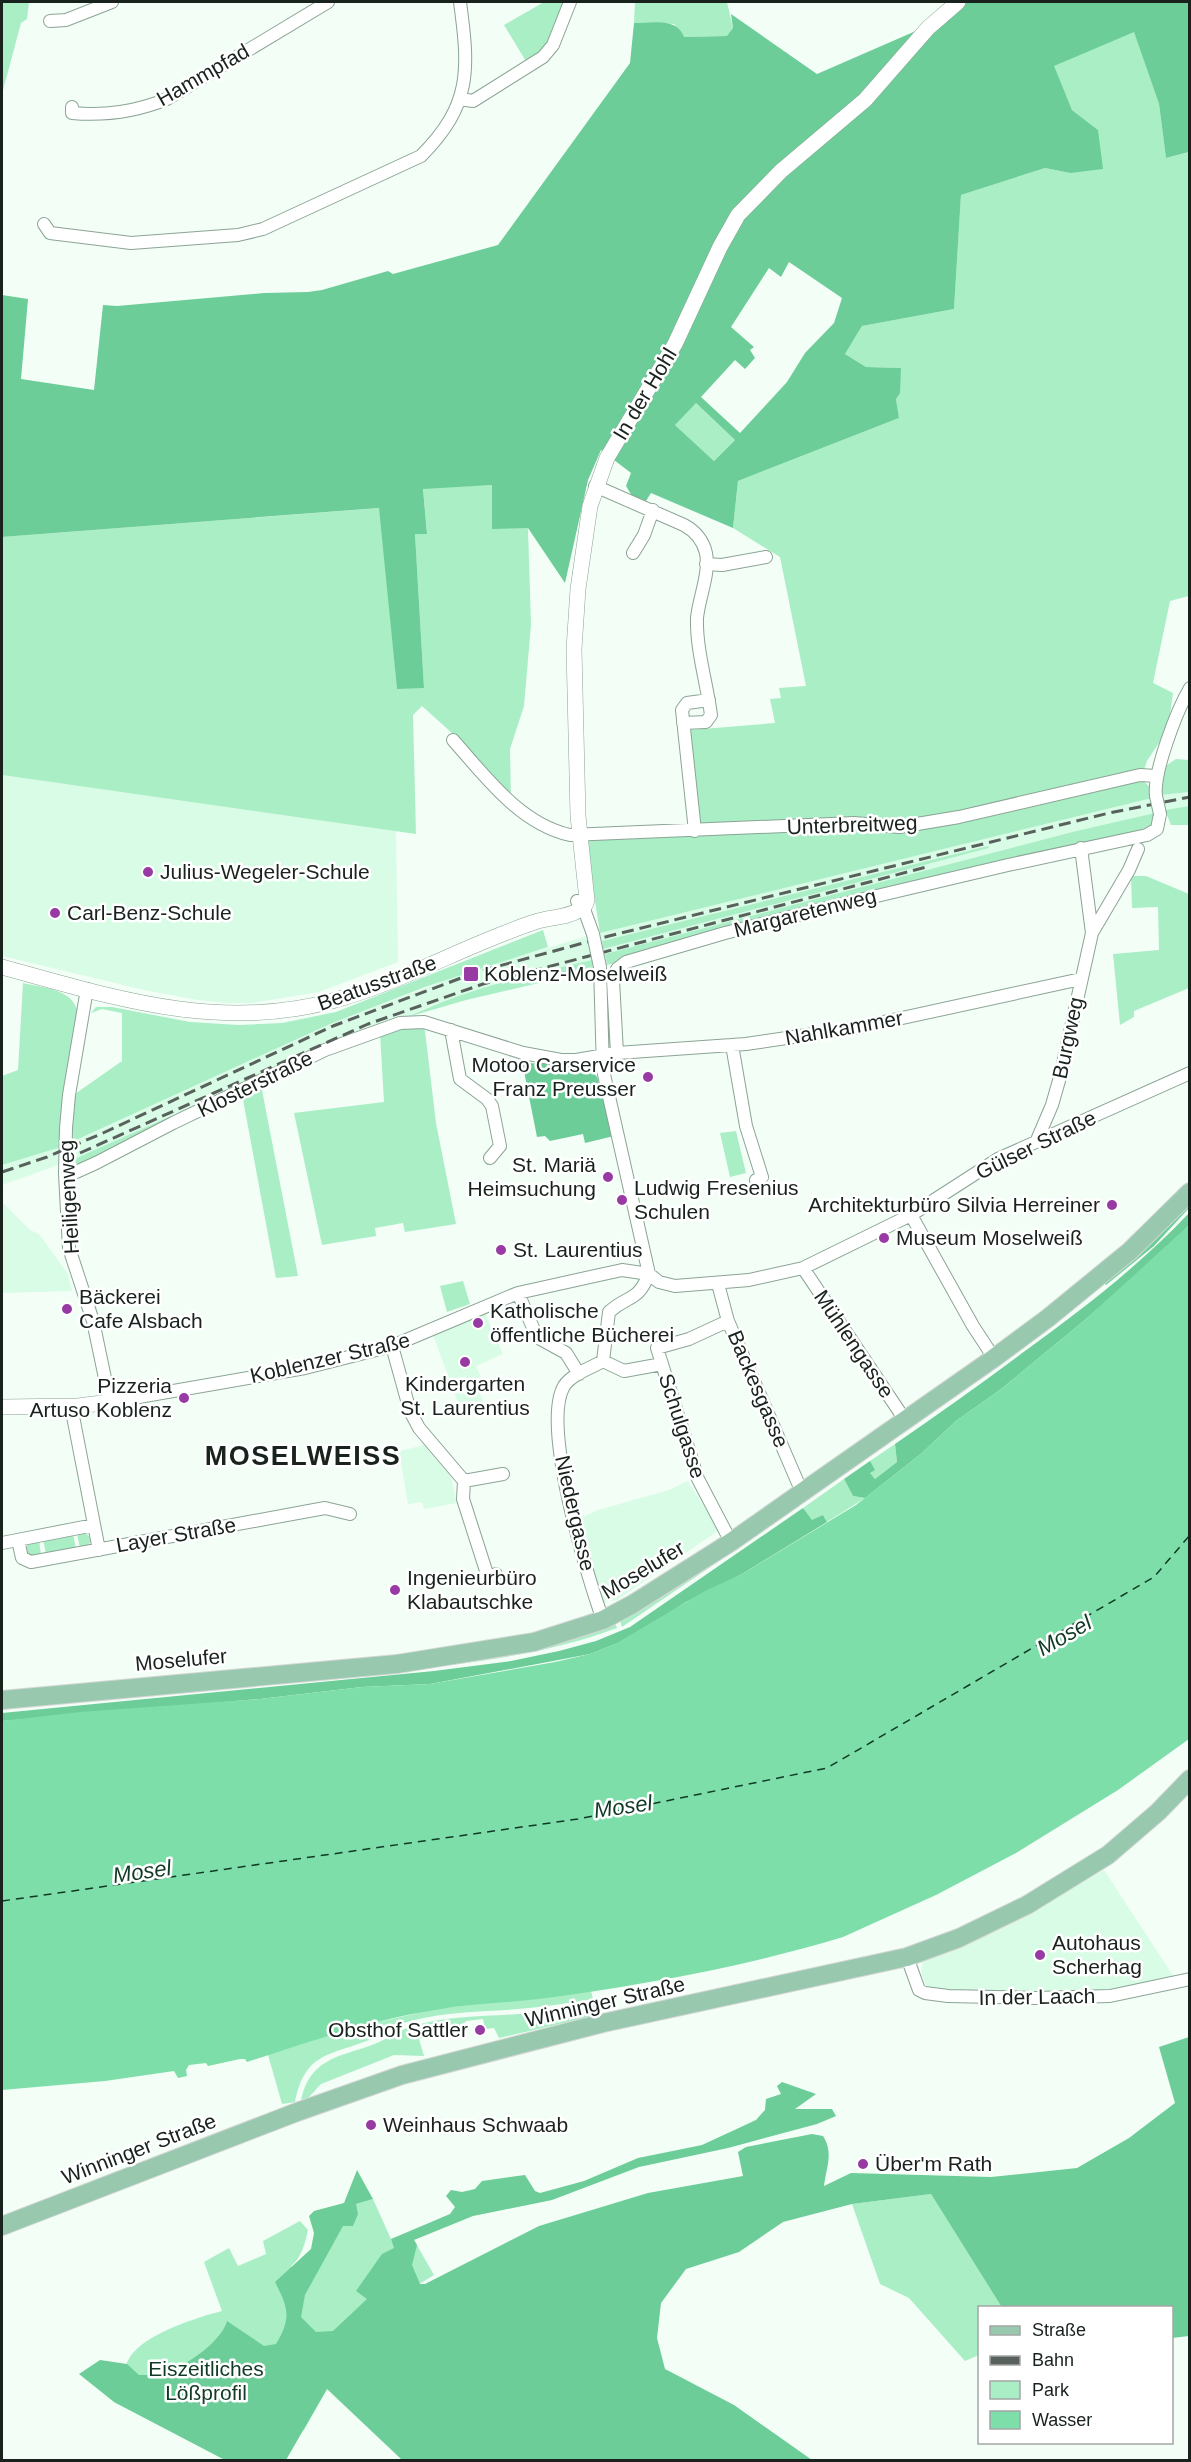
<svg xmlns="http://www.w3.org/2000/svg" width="1191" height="2462" font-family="Helvetica,sans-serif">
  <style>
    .built { fill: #d9fce6 }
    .green { fill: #aaeec6 }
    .forest { fill: #6ccd98; fill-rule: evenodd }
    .water { fill: #7ddea9 }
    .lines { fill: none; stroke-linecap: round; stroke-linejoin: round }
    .ferry { stroke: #103a25; stroke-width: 1.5; stroke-dasharray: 8 6; stroke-linecap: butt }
    .minor-casing { stroke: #8ba495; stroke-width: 14 }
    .tertiary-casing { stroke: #8ba495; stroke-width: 16 }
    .primary-casing { stroke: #d6d7d6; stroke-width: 20 }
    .minor { stroke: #fff; stroke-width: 12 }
    .tertiary { stroke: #fff; stroke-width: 15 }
    .primary { stroke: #98c9af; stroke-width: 18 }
    .rail { stroke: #58615c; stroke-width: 3; stroke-dasharray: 12 6; stroke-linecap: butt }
    .minor-bridge-casing { stroke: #8ba495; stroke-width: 14; stroke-linecap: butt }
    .minor-bridge { stroke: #fff; stroke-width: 12 }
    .poi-dot { fill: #983aa3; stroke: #fff; stroke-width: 2 }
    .labels { text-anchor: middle; stroke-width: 5; stroke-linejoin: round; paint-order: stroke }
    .street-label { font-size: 21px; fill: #19221d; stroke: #fff }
    .poi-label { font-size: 21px; fill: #19221d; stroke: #fff; text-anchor: start }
    .park-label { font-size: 21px; fill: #113b26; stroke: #fff }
    .water-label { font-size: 22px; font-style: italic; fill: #103a25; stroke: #fff }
    .district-label { font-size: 27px; font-weight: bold; letter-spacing: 1.5px; fill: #19221d; stroke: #fff }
  </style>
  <rect width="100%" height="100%" fill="#f3fef7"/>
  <path class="built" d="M2 775 396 831 398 962 319 992 253 1003H227L198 1000 144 990 2 956Z
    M1189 792V806L1165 810 1162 795Z
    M1152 798 1155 813 1076 831 605 954 603 949 989 848 988 846 602 941 600 933Z
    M587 936 592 960 476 991 430 1006 408 1017 259 1077 72 1160 2 1185V1165L82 1138 330 1024 468 972Z
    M2 1202 30 1230 39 1234 68 1274 72 1291 2 1293Z
    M485 1313 503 1354 476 1366 484 1384 478 1387 485 1408 463 1416 433 1335Z
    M423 1444 451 1477 457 1503 424 1509 422 1502 408 1504 399 1451 421 1446Z
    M688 1481 719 1530 617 1600 604 1602 601 1600 580 1518 598 1510 669 1490Z
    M1104 1870 1174 1977 1110 1994 1036 1997 927 1989 921 1972 924 1957 993 1931Z"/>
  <path class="green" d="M2 2H29L27 19 21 23 2 94Z
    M544 2H564L551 31 553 36 550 43 527 63 504 25Z
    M635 2H727L733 28 728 36 683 37 674 24 634 23Z
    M1134 31 1159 104 1166 158 1190 152 1189 596 1170 601 1153 683 1173 693 1169 722 1172 723 1147 761 1141 779 1150 787 1152 798 600 933 585 837 701 835 690 730 775 723 770 699 781 698 779 688 806 686 780 557 733 528 738 481 899 418 896 399 901 368 866 367 845 354 862 326 954 309 961 195 1045 168 1070 173 1098 130 1072 110 1053 66Z
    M696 403 735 440 714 461 674 424Z
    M492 485 528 528 531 625 524 706 510 749 511 800 453 734 422 706 413 715 416 834 2 775V537L380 508 397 688H424L415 534 427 533 423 488Z
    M1176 759 1189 760V792L1161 795 1164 767Z
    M1189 806V825H1171L1165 810Z
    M1155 813 1152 829 607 965 605 954 1076 831Z
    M988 846 989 848 603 949 602 941Z
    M1131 876H1146L1189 894V988L1134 1011V1017L1120 1025 1113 954 1159 950 1158 907 1132 908Z
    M543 930 548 947 425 987 330 1024 72 1142 75 1094 122 1061V1013L102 1009 91 1013 96 1007H112L190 1022 239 1025 282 1023 336 1012Z
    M592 960 593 969 586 972 466 1000 408 1017C465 989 530 975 592 960Z
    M23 983C43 988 75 989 78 1014L63 1097 61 1147 2 1165V1076L18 1070Z
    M397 1028H423L425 1031 436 1123 456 1224 405 1232 403 1223 375 1228 376 1236 322 1245 294 1113 384 1102 380 1033Z
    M259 1077 82 1167 72 1160Z
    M261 1085 298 1276 276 1278 242 1094Z
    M736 1131 746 1173 730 1177 720 1133Z
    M463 1281 470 1304 447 1312 440 1286Z
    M895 1444 897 1462 875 1479 870 1473V1461Z
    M844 1479 853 1496 865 1498 827 1522 823 1515 812 1521 803 1508Z
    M797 1502 800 1506 622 1627 619 1618Z
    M85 1533 89 1536 91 1542 87 1546 80 1548 77 1534Z
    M73 1534 76 1549 46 1554 43 1540Z
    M39 1540 41 1555 30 1556 26 1553 27 1544Z
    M614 1620 617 1628C540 1657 459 1664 377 1673 252 1687 126 1695 2 1710V1705L200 1686Z
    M591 1991 593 1999C564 2004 535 2008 506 2010 470 2012 432 2013 397 2025 387 2029 379 2036 369 2040 328 2056 305 2053 295 2102L282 2104 268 2055 302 2042 369 2024 436 2009Z
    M596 2004 599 2015 499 2038 494 2028 485 2029 483 2019 466 2021 457 2031 442 2032 419 2039 424 2056 394 2055 321 2084 308 2098 301 2100C310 2059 338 2057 372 2045 386 2040 398 2030 413 2026 454 2014 499 2017 541 2012 559 2011 578 2007 596 2004Z
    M931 2194 1001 2306H1058L980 2308 979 2355 965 2361 909 2298 880 2284 852 2204Z
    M373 2199 395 2248 414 2240 434 2275 416 2286 339 2368 304 2430 225 2460 114 2402C119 2388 122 2370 130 2357 145 2334 195 2318 222 2311L204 2262 229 2248 238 2266 266 2254 263 2241 300 2221 308 2230C305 2243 302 2257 291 2266L305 2295 336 2236 356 2204Z"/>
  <path class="forest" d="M967 2H1189V152L1166 158 1159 104 1134 32 1054 66 1072 110 1098 130 1103 169 1070 173 1045 168 961 195 954 309 862 326 845 354 866 367 901 368 900 393 896 399 899 418 738 481 733 528 651 493 646 501 632 496 626 486 631 473 601 450 588 480 565 583 528 528 492 529V485L423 489 427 534H415L424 688 397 689 379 508 2 537V295L28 299 21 379 94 390 103 305 117 306 264 293 308 292 322 290 388 271 393 274 498 245 630 63 634 23C652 23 677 17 684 37L727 36 733 28 731 14 817 74 941 20ZM789 262 842 298 834 323 805 353 787 382 740 433 701 397 735 360 745 369 755 358 750 350 754 347 731 327 769 268 781 277ZM696 403 735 440 714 461 675 425Z
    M522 1061C546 1069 580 1054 597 1077L614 1136 585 1143 583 1134 550 1141 545 1136 537 1137Z
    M1189 1202V1208L1154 1246 1106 1285 1103 1281Z
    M1189 1213V1225L1176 1239 1085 1320 1000 1390 956 1421 922 1453 865 1498 853 1496 844 1479 870 1461 875 1470 870 1473 875 1479 897 1462 895 1444C939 1414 982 1383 1025 1351 1083 1309 1140 1265 1189 1213Z
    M803 1508 812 1520 823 1515 827 1522 742 1574 686 1602 628 1639 590 1654 430 1684 362 1687 260 1699 2 1721V1713L434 1671 511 1661 559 1651 596 1641 630 1627Z
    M1189 2037V2336L1172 2338V2308L1001 2306 931 2194 852 2204 783 2222 739 2252 686 2269 661 2303 657 2338 665 2369 734 2405 812 2460H396L401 2459 327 2389 286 2460H225L114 2402 79 2374 100 2360 127 2364 139 2375C145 2375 152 2375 158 2374 181 2370 221 2343 227 2321L264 2346 276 2344C292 2317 288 2308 275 2282L311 2249 314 2233 309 2216 314 2211 344 2203 357 2170 373 2199 356 2204 358 2214 353 2226H343L305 2295 301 2317 316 2332 333 2331 367 2299 356 2291 382 2254 394 2248 391 2239 450 2214 455 2207 446 2196 451 2190 462 2192 475 2189 482 2181 525 2175 535 2191 540 2193 584 2181 638 2158 702 2145 756 2120 765 2110 766 2099 781 2094 777 2086 782 2082 816 2094 795 2109H832L836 2116 817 2124 728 2148 639 2167 552 2200 473 2216 414 2240 417 2245 412 2265 420 2284H425L539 2226 648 2193 743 2176 738 2152 746 2147 812 2134 823 2136C834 2153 826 2168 824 2186L851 2173 991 2177 1077 2168 1129 2138 1175 2103 1159 2047Z"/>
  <path class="water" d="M1189 1225V1739L1118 1790 1016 1853 936 1895 843 1937C744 1967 642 1985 539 1999 505 2003 469 2004 435 2010 371 2020 309 2042 247 2062L245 2059H240L208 2066 206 2063 189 2065 186 2070 187 2076 178 2078 174 2071 105 2081 2 2090V1721L80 1712 260 1699 362 1687 430 1684 555 1662 590 1654 615 1644 705 1591 742 1574 856 1505 922 1453 956 1421 1000 1390 1085 1320Z"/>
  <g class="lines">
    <path class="ferry" d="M2 1901 578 1819 827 1768 1154 1577 1190 1535"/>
    <defs>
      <path id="minor" d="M50 21 66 20 112 2
        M460 99 473 101 543 57 553 45 570 2
        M72 107V113C106 116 135 112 167 99L328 2
        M44 224 50 233 131 243 238 235 263 229 421 156C472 105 469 69 460 2
        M595 486 684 525C695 531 703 540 706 553 710 574 699 597 697 618 696 649 707 684 711 715L706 722 683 723
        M633 553 644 535 653 510
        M706 564 722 565 766 557
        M453 740C485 776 520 824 570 835L854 823 899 827 959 817 1140 775 1156 776
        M1156 796C1153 772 1177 710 1190 688
        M695 831 682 710 687 703 709 700
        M577 901 585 912 593 934
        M1092 933 1129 870 1138 849
        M600 967 603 1070 649 1274
        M87 989 69 1095 66 1128 65 1174 69 1248 93 1321 110 1402 305 1368 392 1346 518 1293 622 1270 649 1274 659 1282 675 1286 749 1280 803 1268 911 1215 998 1159 1190 1073
        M451 1030 460 1079 487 1099 492 1106 500 1146 490 1158
        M732 1045 746 1126 762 1177 756 1180
        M617 1053 613 980 617 969 626 962 725 933 847 903 1008 865 1147 835 1157 829 1160 814
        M1037 1140 1052 1105 1060 1077 1092 933 1081 848
        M65 1174 76 1172 96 1163 173 1123 325 1050 400 1023 424 1022 523 1053 561 1060H576L617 1053 746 1044 861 1027 1081 979
        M911 1215 973 1326 994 1358
        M803 1268 905 1420
        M649 1274C637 1303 629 1294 609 1312L603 1361 624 1371 662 1364
        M718 1284 728 1321 798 1483 805 1491
        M518 1293 537 1337 566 1353 579 1374
        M728 1321 689 1339 657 1348 698 1479 731 1542
        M392 1346 410 1411 419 1428 464 1481 503 1474
        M603 1361C591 1368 572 1374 564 1386 541 1425 587 1576 603 1620
        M71 1406 99 1550
        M464 1481 463 1499 488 1577 496 1574
        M18 1540 22 1558 31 1562 325 1508 350 1514
        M2 1543 94 1525
        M907 1957 919 1990 925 1993 948 1996 1036 1998 1110 1996 1190 1979"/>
      <path id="tertiary" d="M2 967C112 997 217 1032 332 1001 392 985 448 955 505 933 515 929 525 925 535 922 549 917 567 918 579 910 584 908 586 905 587 900L578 816 574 649 578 589 590 506 607 458 675 344 720 247 738 215 781 171 865 100 928 28 958 2
        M2 1407 78 1406 110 1402"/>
      <path id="primary" d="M2 1700 397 1664 534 1642 603 1620 633 1604 731 1542 994 1358 1048 1318 1130 1251 1190 1192
        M2 2226 297 2112 402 2075 603 2023 907 1957 959 1938 1027 1905 1108 1855 1158 1812 1190 1779"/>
    </defs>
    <use href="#minor" class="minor-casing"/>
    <use href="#tertiary" class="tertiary-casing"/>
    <use href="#primary" class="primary-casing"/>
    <use href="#minor" class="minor"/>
    <use href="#tertiary" class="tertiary"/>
    <use href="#primary" class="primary"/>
    <path class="rail" d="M80 1153 368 1024 483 984 930 866
      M2 1172 47 1157 103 1133 333 1026 477 972 609 936 1109 813 1190 797"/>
    <defs>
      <path id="minor-bridge" d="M1156 796 1160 814
        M593 934 600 967"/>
    </defs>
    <use href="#minor-bridge" class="minor-bridge-casing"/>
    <use href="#minor-bridge" class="minor-bridge"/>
  </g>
  <g class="poi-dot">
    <circle cx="148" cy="872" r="6"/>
    <circle cx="55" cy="913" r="6"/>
    <rect x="463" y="966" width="16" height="16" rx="3"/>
    <circle cx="648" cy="1077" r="6"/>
    <circle cx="608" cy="1177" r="6"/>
    <circle cx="622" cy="1200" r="6"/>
    <circle cx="1112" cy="1205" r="6"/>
    <circle cx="884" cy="1238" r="6"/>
    <circle cx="501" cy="1250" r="6"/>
    <circle cx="67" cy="1309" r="6"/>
    <circle cx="478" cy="1323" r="6"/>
    <circle cx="465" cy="1362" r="6"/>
    <circle cx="184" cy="1398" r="6"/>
    <circle cx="395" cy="1590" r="6"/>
    <circle cx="1040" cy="1955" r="6"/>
    <circle cx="480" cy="2030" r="6"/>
    <circle cx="371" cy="2125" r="6"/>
    <circle cx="863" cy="2164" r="6"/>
  </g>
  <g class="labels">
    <g class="street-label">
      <text transform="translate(203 75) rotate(-30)" y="7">Hammpfad</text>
      <text transform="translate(645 394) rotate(-59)" y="7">In der Hohl</text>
      <text transform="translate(852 825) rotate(-2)" y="7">Unterbreitweg</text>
      <text transform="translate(805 913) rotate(-14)" y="7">Margaretenweg</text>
      <text transform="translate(377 983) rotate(-20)" y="7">Beatusstraße</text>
      <text transform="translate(844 1028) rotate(-10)" y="7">Nahlkammer</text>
      <text transform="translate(1068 1038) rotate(-78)" y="7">Burgweg</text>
      <text transform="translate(255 1084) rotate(-26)" y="7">Klosterstraße</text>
      <text transform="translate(1036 1145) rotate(-26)" y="7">Gülser Straße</text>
      <text transform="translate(69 1197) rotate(-93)" y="7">Heiligenweg</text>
      <text transform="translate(854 1344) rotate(56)" y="7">Mühlengasse</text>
      <text transform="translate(330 1358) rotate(-13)" y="7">Koblenzer Straße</text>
      <text transform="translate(758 1389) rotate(67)" y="7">Backesgasse</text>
      <text transform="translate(682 1426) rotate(72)" y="7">Schulgasse</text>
      <text transform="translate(575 1513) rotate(77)" y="7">Niedergasse</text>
      <text transform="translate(176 1535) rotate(-10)" y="7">Layer Straße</text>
      <text transform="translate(643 1570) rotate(-31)" y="7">Moselufer</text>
      <text transform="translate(181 1660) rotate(-5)" y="7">Moselufer</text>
      <text transform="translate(1037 1997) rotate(-1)" y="7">In der Laach</text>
      <text transform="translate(605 2002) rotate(-13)" y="7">Winninger Straße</text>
      <text transform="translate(139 2149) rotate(-21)" y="7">Winninger Straße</text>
    </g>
    <g class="poi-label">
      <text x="160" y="879">Julius-Wegeler-Schule</text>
      <text x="67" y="920">Carl-Benz-Schule</text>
      <text x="484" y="981">Koblenz-Moselweiß</text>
      <text x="636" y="1072" text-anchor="end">Motoo Carservice<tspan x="636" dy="24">Franz Preusser</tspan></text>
      <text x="596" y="1172" text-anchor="end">St. Mariä<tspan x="596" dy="24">Heimsuchung</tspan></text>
      <text x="634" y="1195">Ludwig Fresenius<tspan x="634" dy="24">Schulen</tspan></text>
      <text x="1100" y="1212" text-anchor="end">Architekturbüro Silvia Herreiner</text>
      <text x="896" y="1245">Museum Moselweiß</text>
      <text x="513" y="1257">St. Laurentius</text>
      <text x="79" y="1304">Bäckerei<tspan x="79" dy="24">Cafe Alsbach</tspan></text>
      <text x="490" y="1318">Katholische<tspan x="490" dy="24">öffentliche Bücherei</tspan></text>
      <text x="465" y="1391" text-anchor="middle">Kindergarten<tspan x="465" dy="24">St. Laurentius</tspan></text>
      <text x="172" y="1393" text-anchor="end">Pizzeria<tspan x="172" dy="24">Artuso Koblenz</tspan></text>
      <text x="407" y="1585">Ingenieurbüro<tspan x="407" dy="24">Klabautschke</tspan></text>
      <text x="1052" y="1950">Autohaus<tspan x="1052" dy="24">Scherhag</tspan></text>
      <text x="468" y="2037" text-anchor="end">Obsthof Sattler</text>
      <text x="383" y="2132">Weinhaus Schwaab</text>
      <text x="875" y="2171">Über'm Rath</text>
    </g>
    <g class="park-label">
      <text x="206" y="2376">Eiszeitliches<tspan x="206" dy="24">Lößprofil</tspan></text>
    </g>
    <g class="water-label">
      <text transform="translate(1064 1635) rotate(-30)" y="8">Mosel</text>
      <text transform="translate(623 1806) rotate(-8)" y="8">Mosel</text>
      <text transform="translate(142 1871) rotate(-8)" y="8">Mosel</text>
    </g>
    <g class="district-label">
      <text x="303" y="1465">MOSELWEISS</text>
    </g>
  </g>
  <rect width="1191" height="2462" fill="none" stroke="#19221d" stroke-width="6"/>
  <rect x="978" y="2306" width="195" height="138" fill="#ffffff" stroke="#a3a7a5" stroke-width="1.5"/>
  <rect x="990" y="2326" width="30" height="9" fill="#98c9af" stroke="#a3a7a5" stroke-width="1.5"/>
  <text x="1032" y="2336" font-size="18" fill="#19221d">Straße</text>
  <rect x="990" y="2356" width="30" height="9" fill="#58615c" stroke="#a3a7a5" stroke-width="1.5"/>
  <text x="1032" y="2366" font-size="18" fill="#19221d">Bahn</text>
  <rect x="990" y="2381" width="30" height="18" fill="#aaeec6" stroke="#a3a7a5" stroke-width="1.5"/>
  <text x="1032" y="2396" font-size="18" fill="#19221d">Park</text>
  <rect x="990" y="2411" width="30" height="18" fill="#7ddea9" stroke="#a3a7a5" stroke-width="1.5"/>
  <text x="1032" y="2426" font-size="18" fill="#19221d">Wasser</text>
</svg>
